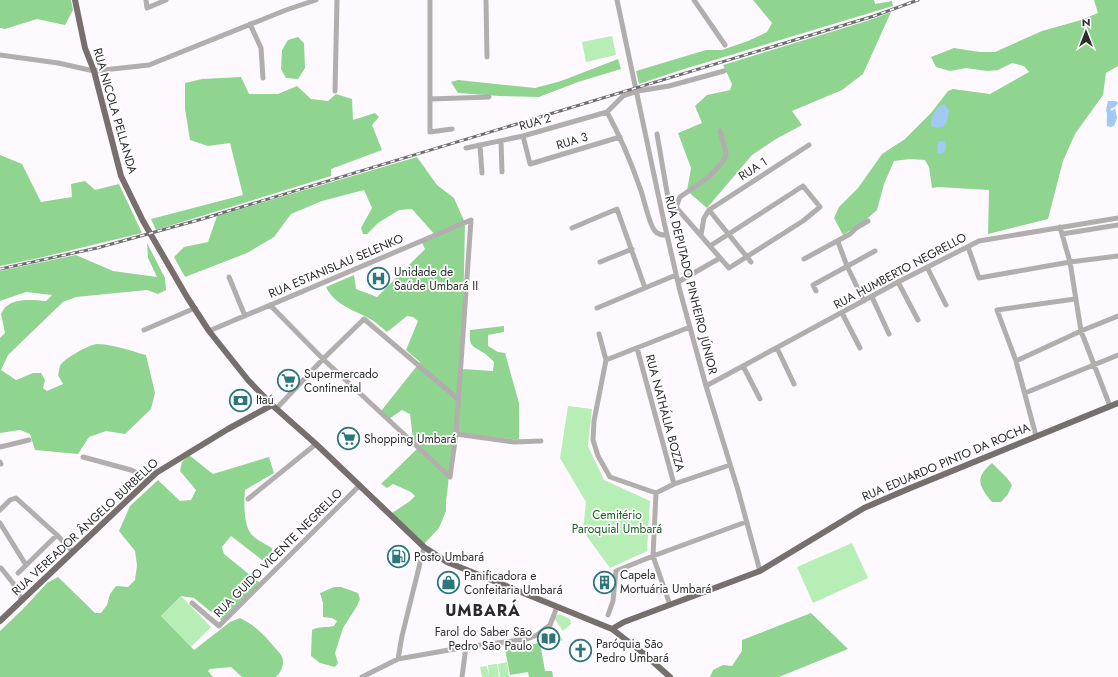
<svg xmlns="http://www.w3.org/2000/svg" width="1118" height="677" font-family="Jost,sans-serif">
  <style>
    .green { fill: #b6eeb6 }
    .forest { fill: #8fd590 }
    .water { fill: #a2c9f2 }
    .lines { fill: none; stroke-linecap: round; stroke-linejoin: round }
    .minor { stroke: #b2aead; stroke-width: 5 }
    .major { stroke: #766f6d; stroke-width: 6 }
    .rail-casing { stroke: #706d71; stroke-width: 3 }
    .rail { stroke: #fff; stroke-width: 1.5; stroke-dasharray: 4.5; stroke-linecap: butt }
    .labels { text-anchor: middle; stroke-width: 3.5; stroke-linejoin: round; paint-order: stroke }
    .street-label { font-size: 12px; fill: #2e2c2f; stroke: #fff }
    .poi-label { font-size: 12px; fill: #2e2c2f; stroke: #fff; text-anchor: start }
    .park-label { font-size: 12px; fill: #185f20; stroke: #fff }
    .district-label { font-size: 16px; font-weight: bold; letter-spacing: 1px; fill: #2c282d; stroke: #fff }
  </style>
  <rect width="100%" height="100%" fill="#fef8ff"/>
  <path class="green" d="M612 36 616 55 586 62 582 42Z
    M568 406 592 409 588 446 604 480 650 501 647 551 610 568 583 531 586 502 560 458Z
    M852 543 868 578 813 603 797 567Z
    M181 596 211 627 191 647 161 616Z
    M559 614 570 619 571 624 563 631 554 618Z
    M555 629 563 640 549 645 548 642 552 638 547 633Z
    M507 662 509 677H500L498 664Z
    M497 664 499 677H489L488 665Z
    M487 666 489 677H482L480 667Z"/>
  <path class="forest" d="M0 0H71L73 10 65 25 37 19 5 29 0 28Z
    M753 0H874L875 4 892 1 893 6 681 70 639 84 636 71 706 50H722L748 41 767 32 772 23Z
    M1094 0H1118V66L1106 73 1103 95 1075 134 1063 161 1048 219 988 234 989 190 938 187 932 188 929 167 925 160 910 159 894 161 884 184 877 210 867 219 843 235 834 218 839 207 858 188 882 154 905 139 931 113 948 91 953 89 990 94 1029 72 1024 66 1012 63 998 70 987 71 966 68 950 71 936 67 931 57 954 48 980 52H995L1042 31 1081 20 1098 13Z
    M891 12 863 74 842 90 792 111 802 125 776 139 752 155 707 208 687 191 691 168 678 133 702 123 695 106 707 95 730 90 732 84 723 65 870 20Z
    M298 37 304 43 305 68 298 79 286 78 281 69 282 50 288 40Z
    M618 59 621 69 578 82 539 97 499 96 458 93 451 82 458 80 535 88 561 81Z
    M241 77 249 94H278L297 86 311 99 328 101 336 94 352 99 353 120 375 113 379 117 372 125 382 150 331 169V176L156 230 151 219 243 195 230 143 208 146 190 140 185 109V83L202 79Z
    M0 155 22 164 41 202 72 197 71 184 85 181 95 190 119 184 142 233 39 258 0 266Z
    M417 157 437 185 454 198 465 223 462 369 493 371 494 362C491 359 487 355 484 353 471 345 469 347 470 330L504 326V332L488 335V346L498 352 505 353 519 403V440L455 433 449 471 448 486 446 501V511L439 528 424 544 392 513 410 501 415 496 411 492 393 484 387 488 381 484 420 446 413 439 410 414 402 410 389 419 381 411 420 362 406 350 418 321 413 317 407 316 387 332C382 328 377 323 372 320 355 310 335 306 326 287L354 275 356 289 377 297 425 249 422 243 435 235 412 209 399 210 378 223 367 234H363L361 228 372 208 364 190 322 201 291 214 274 237 247 253 185 277 174 257 184 247 208 242 217 216Z
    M147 243 165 278 166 290 158 294 147 290 76 297 63 302 8 355 1 370 16 380 33 373H41L45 380 43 388 47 391 63 384 58 375C59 373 59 368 60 366 63 359 90 344 97 344 112 344 131 351 146 355L155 393 151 409 125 434 106 431 89 437 78 454 35 450 30 434 20 430 0 433V338L5 333 1 314C3 311 4 307 7 306 16 298 34 300 46 301L52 295 26 292 0 301V271L76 255 113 271 157 277 148 258Z
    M189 455 213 474 269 457 274 473 245 490C244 503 243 527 253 536 258 541 266 544 272 548L273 557 270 566 231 536 222 547 224 554 260 583 222 621 194 598 181 596 161 616 194 650 230 622 240 618C255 625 265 636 276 649 278 651 281 654 282 657 285 663 281 673 276 677H242L231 667 210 669 208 671 213 677H0V631L23 609 47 583 58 577 95 613H101L107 605 110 594 116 586 128 587 135 580 137 565 135 551 119 531 130 506 158 480 180 501 191 500 196 490 180 471 182 462Z
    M992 463 1007 478 1012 485 1008 494 1001 502H992C979 486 974 478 992 463Z
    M334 587H341L358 593 360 599 357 606 343 628 335 653 338 663 335 667 320 663 311 656 312 630C319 626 326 628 334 626L337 621 332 618 323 617V603L320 593Z
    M811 613 848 649 779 677H710L713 670 723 665 732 666 742 651V640Z
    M540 643 545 671H552L553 677H529L528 672 510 675 505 649Z"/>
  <path class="water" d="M1108 101H1116L1118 103 1115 107 1110 109 1112 111 1115 108 1117 118 1114 126 1111 127 1107 126C1106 121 1108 114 1106 110Z
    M945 104 949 111 947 121 943 127 937 128 931 126C931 116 936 106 945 104Z
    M944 141C947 145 946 149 944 153L937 154 938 142Z"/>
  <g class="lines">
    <path class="minor" d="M146 0 147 8 166 0
      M430 0V132L452 129
      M486 0 487 57
      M617 0 664 222 680 291 706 386 738 490 760 571
      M694 0 725 45
      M250 24 261 48 263 78
      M0 55 58 63 94 71 149 65 286 10 316 0
      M335 91 337 0
      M430 99 489 97
      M607 112C620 136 631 162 640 188 644 198 649 225 655 231 658 235 662 235 666 235
      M657 134 668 198 729 268 803 221 820 207 803 186 710 246
      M523 136 530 164 620 137
      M501 141 502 172
      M480 146 482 173
      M466 148 523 136 607 112 623 96 638 91 669 86 724 71
      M676 207 680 197 710 176 725 159 726 153 720 131
      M709 210 751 262
      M1060 227 1070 262 1081 331 1110 406
      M572 228 617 209 645 288
      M1062 234 1118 225
      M701 235 704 218 709 210 809 145
      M838 242 847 266 864 301
      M968 247 979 278 1070 262 1118 256
      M804 259 850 234 856 228 868 221
      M600 262 632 249
      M927 267 946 305
      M229 277 245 316
      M678 282 720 258
      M898 282 918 320
      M816 291 813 285 875 251
      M872 297 889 334
      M270 305 323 359 450 477
      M597 308 676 275
      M842 313 860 348
      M144 330 195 308
      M209 331 471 220 456 434 450 477
      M599 334 606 360 594 421 593 440 598 456 610 477 656 493 674 484 730 465
      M637 348 674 484
      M777 348 794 384
      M606 360 690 327
      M1016 361 1081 331 1118 316
      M743 366 760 399
      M706 386 898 282 979 241 1118 218
      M1025 393 1118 355
      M276 409 323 359 364 319 458 399
      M456 434 514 442 541 441
      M1036 436 1016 361 997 310 1075 299
      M0 447 29 440
      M83 457 131 470 138 473 147 481
      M0 462 1 464
      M656 493 653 556 670 605
      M248 499 316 444
      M0 510 10 500 16 498 57 535 73 552
      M0 523 26 565
      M0 568H1L13 583 22 600
      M18 573 57 535
      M192 603 219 626 360 485
      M608 615 613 601 616 571 653 556 746 522
      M398 659 402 636 424 547
      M362 677 398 659 466 647 527 639 537 635 550 625 557 607
      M462 677 466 647"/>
    <path class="major" d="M75 0 85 48 94 71 121 176 143 221 187 297 209 331 248 380 272 405 316 444 424 547 447 562 612 629 643 653 670 677
      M0 621 156 473 228 429 272 405
      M612 629 624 622 760 571 864 508 908 489 1118 403"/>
    <defs>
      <path id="rail" d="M0 269 97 248 202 219 874 16 918 0"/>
    </defs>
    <use href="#rail" class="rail-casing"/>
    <use href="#rail" class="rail"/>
  </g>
  <defs>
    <symbol id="hospital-ring" viewBox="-11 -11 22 22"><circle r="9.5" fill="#fff" stroke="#2d767d" stroke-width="1.5"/><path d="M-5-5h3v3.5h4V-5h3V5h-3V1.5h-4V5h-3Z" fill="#2d767d"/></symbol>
    <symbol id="supermarket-ring" viewBox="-11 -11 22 22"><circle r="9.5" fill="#fff" stroke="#2d767d" stroke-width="1.5"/><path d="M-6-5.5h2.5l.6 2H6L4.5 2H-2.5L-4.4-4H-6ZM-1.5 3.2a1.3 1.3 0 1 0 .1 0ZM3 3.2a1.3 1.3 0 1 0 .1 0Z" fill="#2d767d"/></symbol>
    <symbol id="bank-ring" viewBox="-11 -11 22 22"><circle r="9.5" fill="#fff" stroke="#2d767d" stroke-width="1.5"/><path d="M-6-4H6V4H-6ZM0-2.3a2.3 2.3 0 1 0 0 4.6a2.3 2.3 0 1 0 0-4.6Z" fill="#2d767d"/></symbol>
    <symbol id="fuel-ring" viewBox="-11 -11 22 22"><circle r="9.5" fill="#fff" stroke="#2d767d" stroke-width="1.5"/><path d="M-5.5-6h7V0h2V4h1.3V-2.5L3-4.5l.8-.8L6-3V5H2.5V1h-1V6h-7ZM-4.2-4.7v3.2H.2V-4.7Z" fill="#2d767d"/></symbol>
    <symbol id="building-ring" viewBox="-11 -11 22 22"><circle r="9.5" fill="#fff" stroke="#2d767d" stroke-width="1.5"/><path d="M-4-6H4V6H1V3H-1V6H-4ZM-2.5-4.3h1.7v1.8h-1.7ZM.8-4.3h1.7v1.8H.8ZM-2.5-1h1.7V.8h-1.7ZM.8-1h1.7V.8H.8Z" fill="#2d767d"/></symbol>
    <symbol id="shop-ring" viewBox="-11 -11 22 22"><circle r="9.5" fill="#fff" stroke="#2d767d" stroke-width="1.5"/><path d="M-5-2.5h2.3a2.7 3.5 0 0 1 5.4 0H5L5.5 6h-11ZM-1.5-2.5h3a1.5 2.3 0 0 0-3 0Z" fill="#2d767d"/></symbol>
    <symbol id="library-ring" viewBox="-11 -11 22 22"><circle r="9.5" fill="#fff" stroke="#2d767d" stroke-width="1.5"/><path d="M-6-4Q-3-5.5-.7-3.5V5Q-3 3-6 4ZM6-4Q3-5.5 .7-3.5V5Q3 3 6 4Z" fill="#2d767d"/></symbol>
    <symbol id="church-ring" viewBox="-11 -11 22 22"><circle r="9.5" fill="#fff" stroke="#2d767d" stroke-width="1.5"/><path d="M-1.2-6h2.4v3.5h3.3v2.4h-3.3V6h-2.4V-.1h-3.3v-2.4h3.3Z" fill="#2d767d"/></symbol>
  </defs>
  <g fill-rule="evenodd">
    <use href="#hospital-ring" x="366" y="266" width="25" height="25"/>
    <use href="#supermarket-ring" x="276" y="368" width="25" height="25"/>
    <use href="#bank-ring" x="228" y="388" width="25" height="25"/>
    <use href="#supermarket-ring" x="336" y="426" width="25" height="25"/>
    <use href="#fuel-ring" x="386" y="544" width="25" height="25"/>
    <use href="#building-ring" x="592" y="570" width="25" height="25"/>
    <use href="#shop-ring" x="436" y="570" width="25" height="25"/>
    <use href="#library-ring" x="536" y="626" width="25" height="25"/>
    <use href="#church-ring" x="568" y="638" width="25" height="25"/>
  </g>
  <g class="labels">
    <g class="street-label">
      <text transform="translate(115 111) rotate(74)" y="4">RUA NICOLA PELLANDA</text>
      <text transform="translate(535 122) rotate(-16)" y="4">RUA 2</text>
      <text transform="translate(572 141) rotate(-17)" y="4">RUA 3</text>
      <text transform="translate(753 169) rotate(-33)" y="4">RUA 1</text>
      <text transform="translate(336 266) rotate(-23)" y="4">RUA ESTANISLAU SELENKO</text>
      <text transform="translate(900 271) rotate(-28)" y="4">RUA HUMBERTO NEGRELLO</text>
      <text transform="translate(691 285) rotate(76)" y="4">RUA DEPUTADO PINHEIRO JÚNIOR</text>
      <text transform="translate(665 413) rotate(75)" y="4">RUA NATHÁLIA BOZZA</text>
      <text transform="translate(946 462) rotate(-23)" y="4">RUA EDUARDO PINTO DA ROCHA</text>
      <text transform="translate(85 527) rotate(-43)" y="4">RUA VEREADOR ÂNGELO BURBELLO</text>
      <text transform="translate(278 553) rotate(-45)" y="4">RUA GUIDO VICENTE NEGRELLO</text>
    </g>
    <g class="poi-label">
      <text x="394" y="276">Unidade de<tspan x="394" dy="14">Saúde Umbará II</tspan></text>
      <text x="304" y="378">Supermercado<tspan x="304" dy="14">Continental</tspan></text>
      <text x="256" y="404">Itaú</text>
      <text x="364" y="443">Shopping Umbará</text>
      <text x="414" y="561">Posto Umbará</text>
      <text x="620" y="579">Capela<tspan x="620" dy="14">Mortuária Umbará</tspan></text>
      <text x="464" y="580">Panificadora e<tspan x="464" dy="14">Confeitaria Umbará</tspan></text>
      <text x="532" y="636" text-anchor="end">Farol do Saber São<tspan x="532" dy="14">Pedro São Paulo</tspan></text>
      <text x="596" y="648">Paróquia São<tspan x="596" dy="14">Pedro Umbará</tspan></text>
    </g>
    <g class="park-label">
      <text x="617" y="519">Cemitério<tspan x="617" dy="14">Paroquial Umbará</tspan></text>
    </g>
    <g class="district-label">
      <text x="483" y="616">UMBARÁ</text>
    </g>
  </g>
  <g transform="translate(1086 32)" stroke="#ffffff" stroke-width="3" paint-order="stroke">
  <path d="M0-3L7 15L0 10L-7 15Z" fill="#2e2c2f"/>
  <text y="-6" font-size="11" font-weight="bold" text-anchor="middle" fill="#2e2c2f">N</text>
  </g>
</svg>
